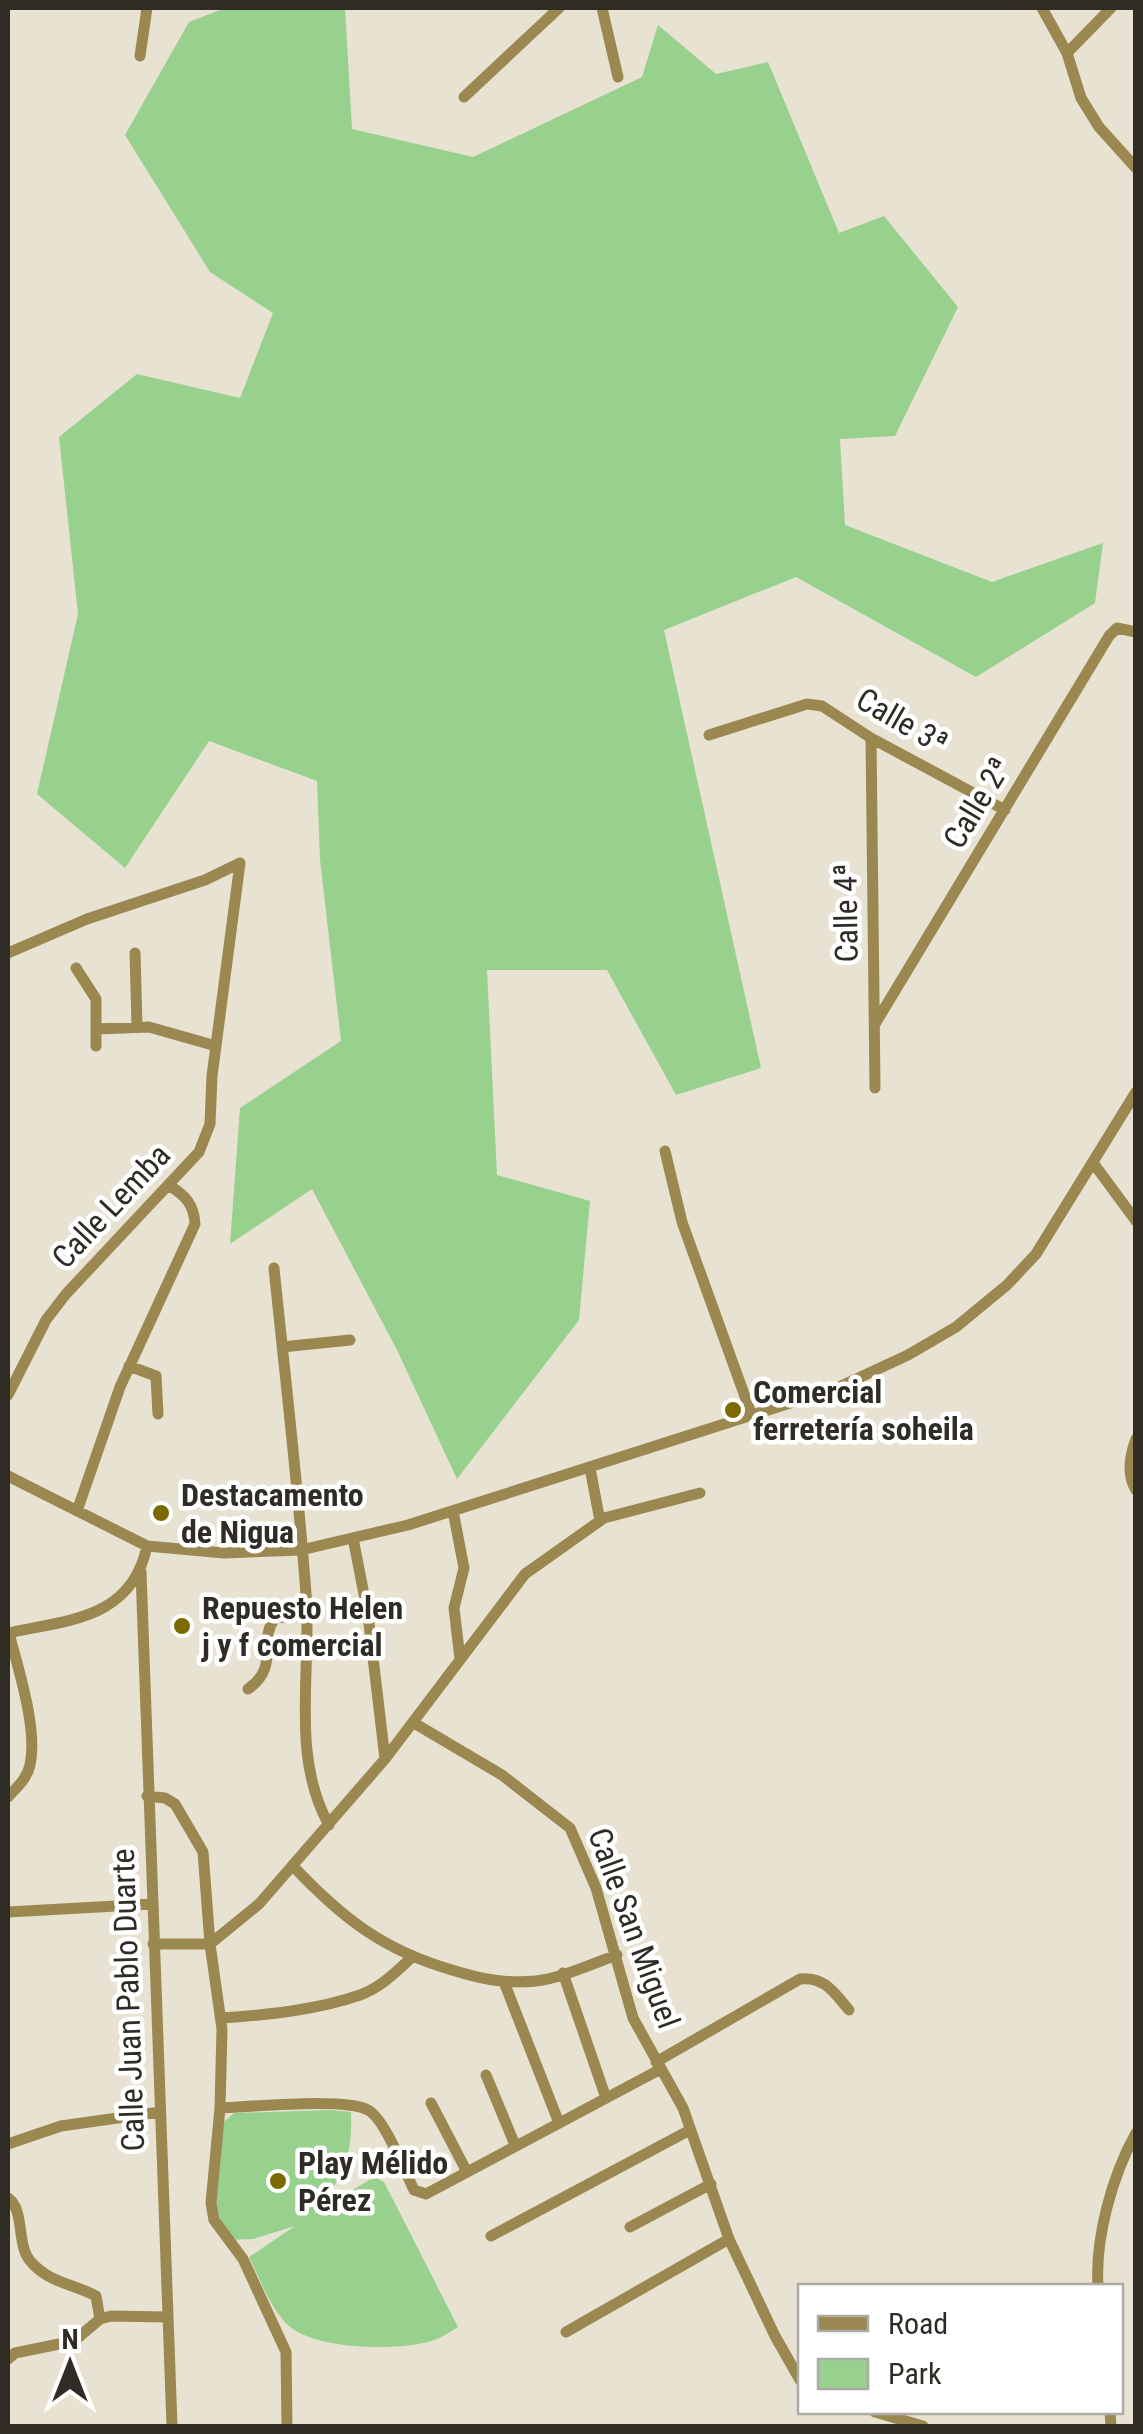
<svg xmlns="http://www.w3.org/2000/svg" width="1143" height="2434" font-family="'Roboto Condensed',sans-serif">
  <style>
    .green { fill: #97d18d }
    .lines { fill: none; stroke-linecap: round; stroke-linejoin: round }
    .minor { stroke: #9b8850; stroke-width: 11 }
    .poi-dot { fill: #7c6a01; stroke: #fff; stroke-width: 4 }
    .labels { text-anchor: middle; stroke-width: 9; stroke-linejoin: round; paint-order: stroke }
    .street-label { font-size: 32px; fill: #2f2c26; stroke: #fff }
    .poi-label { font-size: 32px; font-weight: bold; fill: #2f2c26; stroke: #fff; text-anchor: start }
  </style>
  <rect width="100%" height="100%" fill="#e8e2d2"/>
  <path class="green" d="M225 8H345L352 129 473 157 642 77 658 25 716 74 768 62 839 233 884 216 958 307 895 436 840 439 845 525 992 582 1103 543 1095 603 976 677 796 577 664 630 761 1068 676 1095 607 970H487L497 1175 590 1201 579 1320 457 1479 397 1350 312 1189 230 1244 240 1108 341 1041 320 860 317 781 209 741 125 868 37 794 78 614 59 437 137 374 240 398 273 313 210 272 125 135 189 22Z
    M331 2110 351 2112C353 2158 342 2179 314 2214L369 2180 377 2178 384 2182 458 2327C451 2331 444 2336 437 2339 405 2352 313 2351 287 2324 269 2306 260 2279 249 2257L295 2226 253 2239 230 2240C205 2202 219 2165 224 2122L234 2113Z"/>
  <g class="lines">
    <path class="minor" d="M602 8 618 77
      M1042 8 1067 53 1081 98 1099 127 1136 168
      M1067 53 1111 8
      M140 56 147 8
      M464 97 559 8
      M709 735 807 704 822 706 871 738 1005 810
      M871 738 875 1088
      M8 953 87 919 205 880 240 863
      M135 953 137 1026
      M76 968 96 999V1046
      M875 1024 1109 636 1117 628 1136 632
      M96 1029 149 1027 216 1046
      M665 1151 682 1222 752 1416
      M1094 1164 1136 1221
      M274 1268C285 1376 298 1485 306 1594 312 1670 290 1756 329 1825
      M282 1347 350 1340
      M129 1366 156 1376 158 1414
      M8 1395 46 1320 66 1294 199 1152 210 1124 212 1076 240 863
      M1136 1439C1130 1455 1126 1474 1136 1490
      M590 1468 600 1521
      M8 1476 147 1546 224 1553 301 1550 408 1525 837 1388 908 1355 956 1327 1007 1285 1036 1254 1136 1092
      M77 1511 120 1387 195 1224C194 1205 186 1196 170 1186
      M453 1511 464 1568 454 1608 460 1659
      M353 1538 368 1615 385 1759
      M141 1572 172 2426
      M8 1633C68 1620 132 1619 147 1546
      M248 1689C281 1666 257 1641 275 1618L307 1615
      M414 1723 502 1775 570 1828 596 1888 633 2018 683 2108 729 2239 775 2336 800 2380
      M147 1796 165 1798 175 1804 203 1852 210 1944 222 2029 220 2108 211 2203 214 2220 243 2259 286 2352 287 2426
      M8 1797C17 1787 27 1779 30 1765 38 1729 18 1668 9 1633
      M293 1866C342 1918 383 1950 452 1970 481 1979 505 1984 536 1981 562 1978 591 1964 617 1955
      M8 1912 152 1904
      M153 1944H210L259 1904 385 1759 525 1574 604 1518 700 1493
      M563 1973 606 2098
      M504 1982 559 2123
      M221 2018C267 2015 317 2010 360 1995 380 1988 396 1972 411 1958
      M656 2062 800 1979C825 1976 835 1994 849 2010
      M486 2075 515 2145
      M431 2103 467 2172
      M220 2108C251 2107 345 2097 368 2110 385 2119 405 2172 414 2190L426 2194 659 2070
      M8 2144 61 2126 160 2112
      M8 2198C26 2211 15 2246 32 2263 50 2283 74 2284 96 2296L100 2319
      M630 2227 711 2184
      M491 2236 690 2130
      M1098 2286C1095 2238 1112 2176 1136 2133
      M566 2332 729 2239
      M8 2359 15 2353 74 2341 100 2319 111 2316 166 2317
      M875 2412 923 2426
      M1110 2412 1111 2426"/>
  </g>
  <g class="poi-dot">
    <circle cx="733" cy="1410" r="10"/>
    <circle cx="161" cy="1513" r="10"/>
    <circle cx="182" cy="1626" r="10"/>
    <circle cx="278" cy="2181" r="10"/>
  </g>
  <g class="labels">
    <g class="street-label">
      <text transform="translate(902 721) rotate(30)" y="11">Calle 3ª</text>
      <text transform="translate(977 803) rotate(-59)" y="11">Calle 2ª</text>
      <text transform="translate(846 913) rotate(-91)" y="11">Calle 4ª</text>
      <text transform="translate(111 1206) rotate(-47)" y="11">Calle Lemba</text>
      <text transform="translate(634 1928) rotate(70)" y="11">Calle San Miguel</text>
      <text transform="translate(128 2000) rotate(-92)" y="11">Calle Juan Pablo Duarte</text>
    </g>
    <g class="poi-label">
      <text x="753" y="1403">Comercial<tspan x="753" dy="37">ferretería soheila</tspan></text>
      <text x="181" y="1506">Destacamento<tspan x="181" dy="37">de Nigua</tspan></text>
      <text x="202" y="1619">Repuesto Helen<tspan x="202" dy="37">j y f comercial</tspan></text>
      <text x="298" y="2174">Play Mélido<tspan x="298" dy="37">Pérez</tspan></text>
    </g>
  </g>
  <rect width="1143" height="2434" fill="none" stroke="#2f2c26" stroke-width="20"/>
  <rect x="798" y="2284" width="325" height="130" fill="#ffffff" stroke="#acaba8" stroke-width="2.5"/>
  <rect x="818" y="2316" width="50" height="15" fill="#9b8850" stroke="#acaba8" stroke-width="2.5"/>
  <text x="888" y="2334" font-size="30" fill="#2f2c26">Road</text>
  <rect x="818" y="2359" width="50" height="30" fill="#97d18d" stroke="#acaba8" stroke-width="2.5"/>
  <text x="888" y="2384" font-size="30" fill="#2f2c26">Park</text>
  <g transform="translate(70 2364)" stroke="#ffffff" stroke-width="8" paint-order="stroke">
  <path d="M0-8L18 38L0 25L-18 38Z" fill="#2f2c26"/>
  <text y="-15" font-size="28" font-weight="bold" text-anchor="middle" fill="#2f2c26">N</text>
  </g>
</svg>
